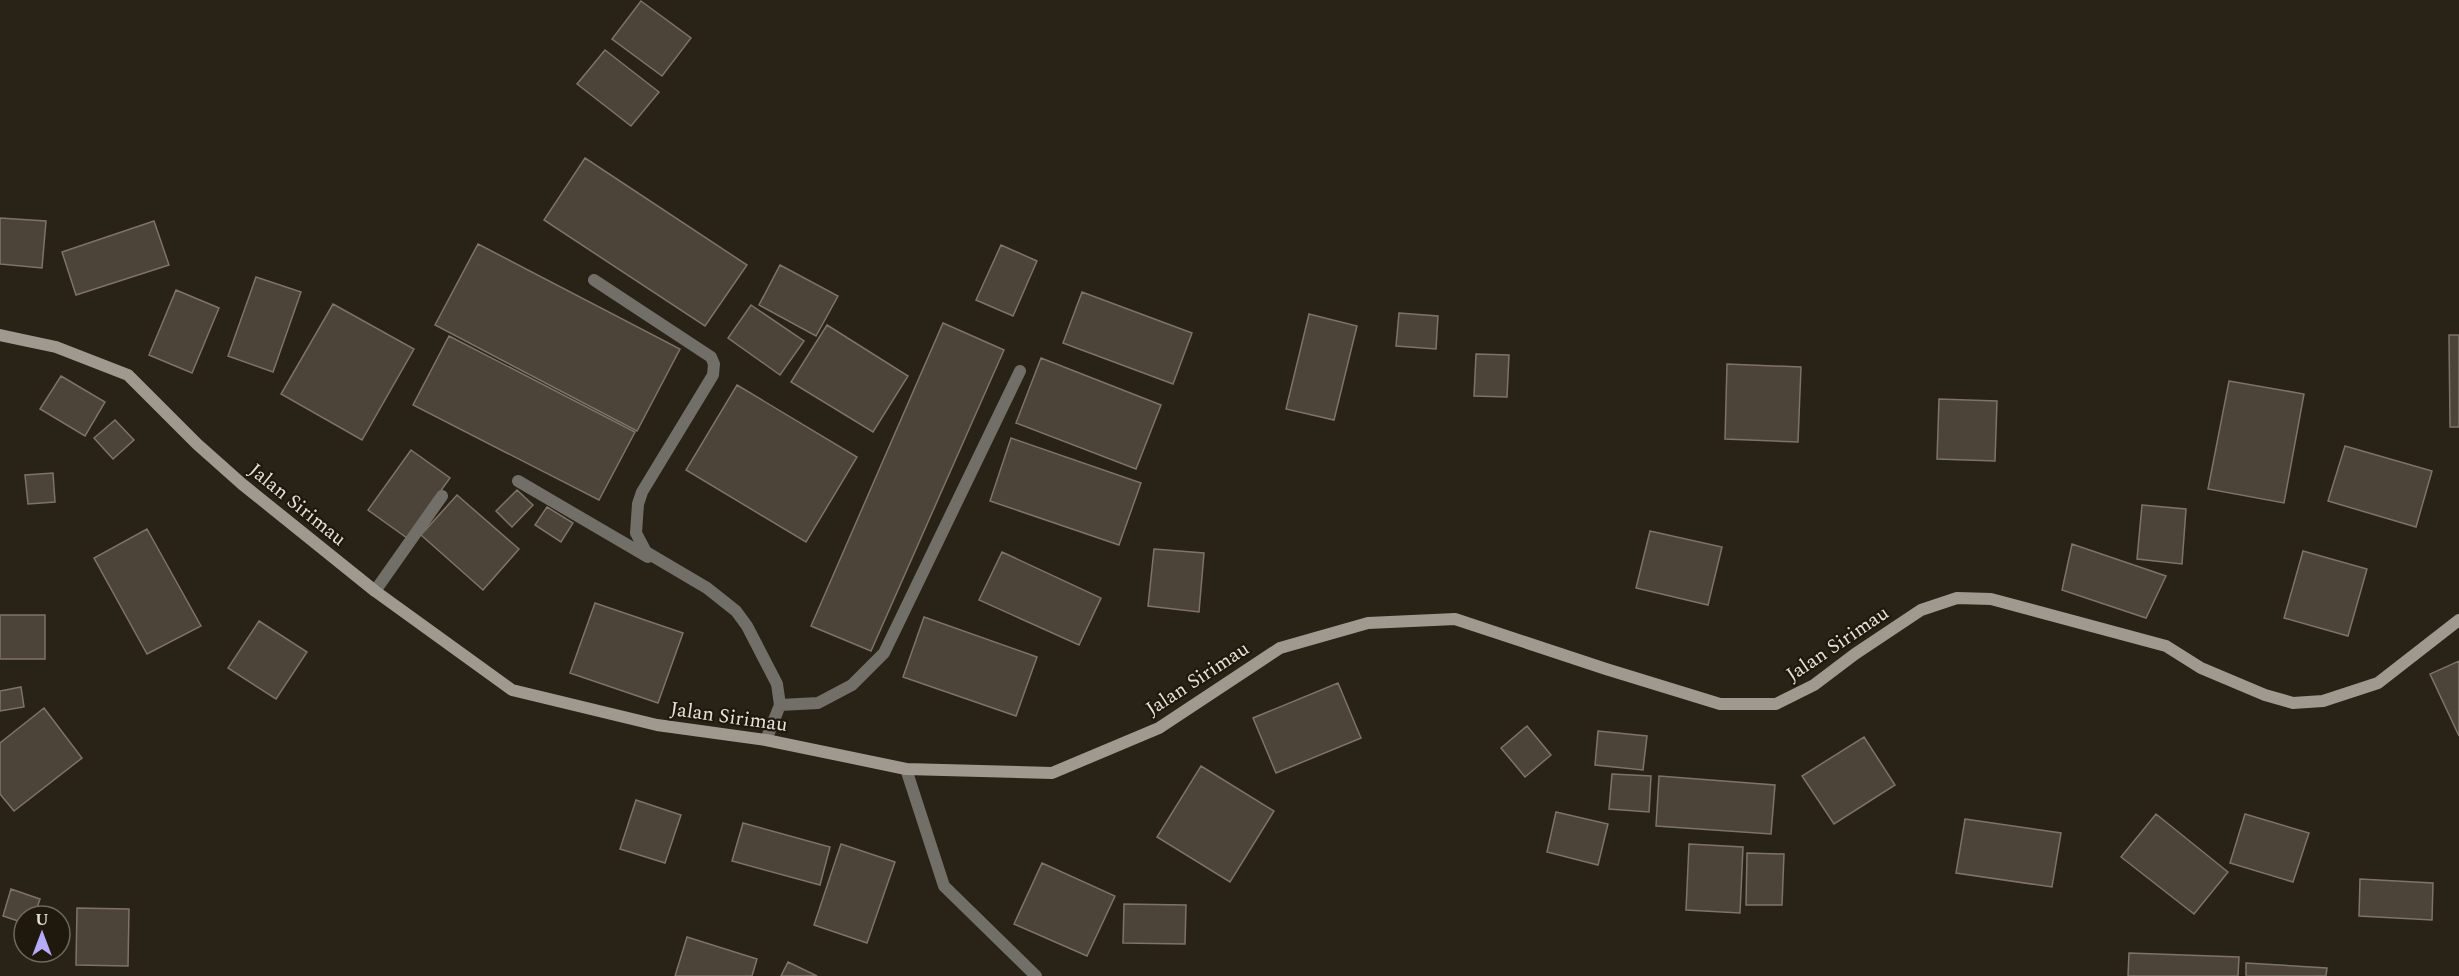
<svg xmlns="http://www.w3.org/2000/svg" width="2459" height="976" font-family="Spectral,serif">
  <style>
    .building { fill: #4c4438; stroke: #7c7467; stroke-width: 1.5 }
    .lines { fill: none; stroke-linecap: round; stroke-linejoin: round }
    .street { stroke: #726e68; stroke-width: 12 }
    .secondary { stroke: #9f9990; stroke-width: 12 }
    .labels { text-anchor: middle; stroke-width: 4.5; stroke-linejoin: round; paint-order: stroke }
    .street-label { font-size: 20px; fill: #e5e0d9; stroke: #1f180d }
  </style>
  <rect width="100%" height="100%" fill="#292216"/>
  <path class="building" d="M641 1 691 38 662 76 612 39Z
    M605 50 659 92 631 126 577 84Z
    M585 158 747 265 705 326 544 220Z
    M0 218 46 221 42 268 0 264Z
    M154 221 169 265 76 295 62 252Z
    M478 244 680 349 637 431 435 325Z
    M1001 245 1037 261 1013 316 976 300Z
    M780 265 838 296 816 336 759 305Z
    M256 277 301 292 273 372 228 356Z
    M176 290 219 308 192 373 149 355Z
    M1082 292 1192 333 1173 384 1063 343Z
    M333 304 414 349 362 440 281 394Z
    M751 305 804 341 780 375 728 338Z
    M1399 313 1438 316 1436 349 1396 346Z
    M1309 314 1357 326 1334 420 1286 409Z
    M943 323 1004 350 871 651 811 626Z
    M827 325 908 376 873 432 791 382Z
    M2449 335H2459V427H2450Z
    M449 336 635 432 599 500 413 405Z
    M1476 354 1509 355 1507 397 1474 396Z
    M1041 358 1161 405 1136 469 1016 423Z
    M1727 364 1801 367 1798 442 1725 439Z
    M61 376 105 402 85 436 40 409Z
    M2229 381 2304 394 2284 503 2208 489Z
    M737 385 857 457 806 542 686 470Z
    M1939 399 1997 401 1995 461 1937 459Z
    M115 420 134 440 113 459 94 438Z
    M1011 438 1141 483 1119 545 990 501Z
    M2345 446 2432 471 2416 527 2328 501Z
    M411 450 450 478 407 538 368 510Z
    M53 473 55 502 28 504 25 475Z
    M517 490 533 505 512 527 496 511Z
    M457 495 519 549 483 590 421 535Z
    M2142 505 2186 509 2182 564 2137 559Z
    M547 507 573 523 561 542 535 525Z
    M147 529 201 626 147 654 94 558Z
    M1650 531 1722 547 1708 605 1636 588Z
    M2072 544 2166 576 2146 618 2062 590Z
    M1154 549 1204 553 1199 612 1148 606Z
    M2303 551 2367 569 2348 636 2284 618Z
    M1002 552 1101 598 1079 645 979 600Z
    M595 603 683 633 658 703 570 673Z
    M0 615H45V659H0Z
    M924 617 1037 657 1016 716 903 677Z
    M259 621 307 652 276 699 228 668Z
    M2459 661V736L2430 674Z
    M1338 683 1361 738 1276 773 1253 718Z
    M21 687 24 707 0 711V691Z
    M44 708 82 758 14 811 0 794V743Z
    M1527 726 1551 755 1525 777 1501 748Z
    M1598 731 1647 736 1643 770 1595 765Z
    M1864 737 1895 785 1834 824 1802 776Z
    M1201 766 1274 811 1230 882 1157 837Z
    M1612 774 1651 776 1649 812 1609 809Z
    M1659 776 1775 785 1771 834 1656 826Z
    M636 800 681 815 665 863 620 849Z
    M1556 812 1608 824 1598 865 1547 852Z
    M2156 814 2228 872 2194 914 2121 857Z
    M2245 814 2309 833 2293 882 2230 863Z
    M1965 819 2061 833 2052 887 1956 873Z
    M743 823 830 847 820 885 732 861Z
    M841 844 895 862 867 943 814 925Z
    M1689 844 1743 847 1740 913 1686 910Z
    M1747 853 1784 854 1782 905H1746Z
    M1042 863 1115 896 1087 956 1014 924Z
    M2360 879 2433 883 2432 920 2359 916Z
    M11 889 40 899 34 916H24V923L3 916Z
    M1124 904 1186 905 1185 944 1123 943Z
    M77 908 129 909 128 966 76 965Z
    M687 937 757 959 752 976H675Z
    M2129 953 2239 957 2238 976H2128Z
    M788 962 817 976H781Z
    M2246 963 2327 968 2326 976H2246Z"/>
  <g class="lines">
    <path class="street" d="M594 280 711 357 714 364 713 375 642 492 638 504 636 533 646 552 707 588 736 611 747 626 777 684 780 705 766 740
      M518 481 648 557
      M375 591 442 496
      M780 705 818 703 852 685 884 653 1020 371
      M906 769 944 886 1036 976"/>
    <path class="secondary" d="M0 335 56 347 128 375 197 444 242 484 375 591 512 690 657 725 766 740 906 769 1052 773 1159 728 1280 648 1368 623 1455 619 1606 669 1720 704H1776L1814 685 1855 654 1921 610 1957 598 1991 599 2166 646 2201 668 2265 695 2293 703 2323 701 2378 683 2459 620"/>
  </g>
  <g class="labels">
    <g class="street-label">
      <text transform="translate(298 504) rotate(39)" y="7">Jalan Sirimau</text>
      <text transform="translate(1837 643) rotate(-34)" y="7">Jalan Sirimau</text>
      <text transform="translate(1197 678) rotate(-33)" y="7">Jalan Sirimau</text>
      <text transform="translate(729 716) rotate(8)" y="7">Jalan Sirimau</text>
    </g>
  </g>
  <g transform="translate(42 934)"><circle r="28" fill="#1f180d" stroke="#6e685f" stroke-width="1.5"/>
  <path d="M0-4.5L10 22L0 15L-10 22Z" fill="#b6abf8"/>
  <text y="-9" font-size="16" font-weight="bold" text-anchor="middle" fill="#e5e0d9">U</text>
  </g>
</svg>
